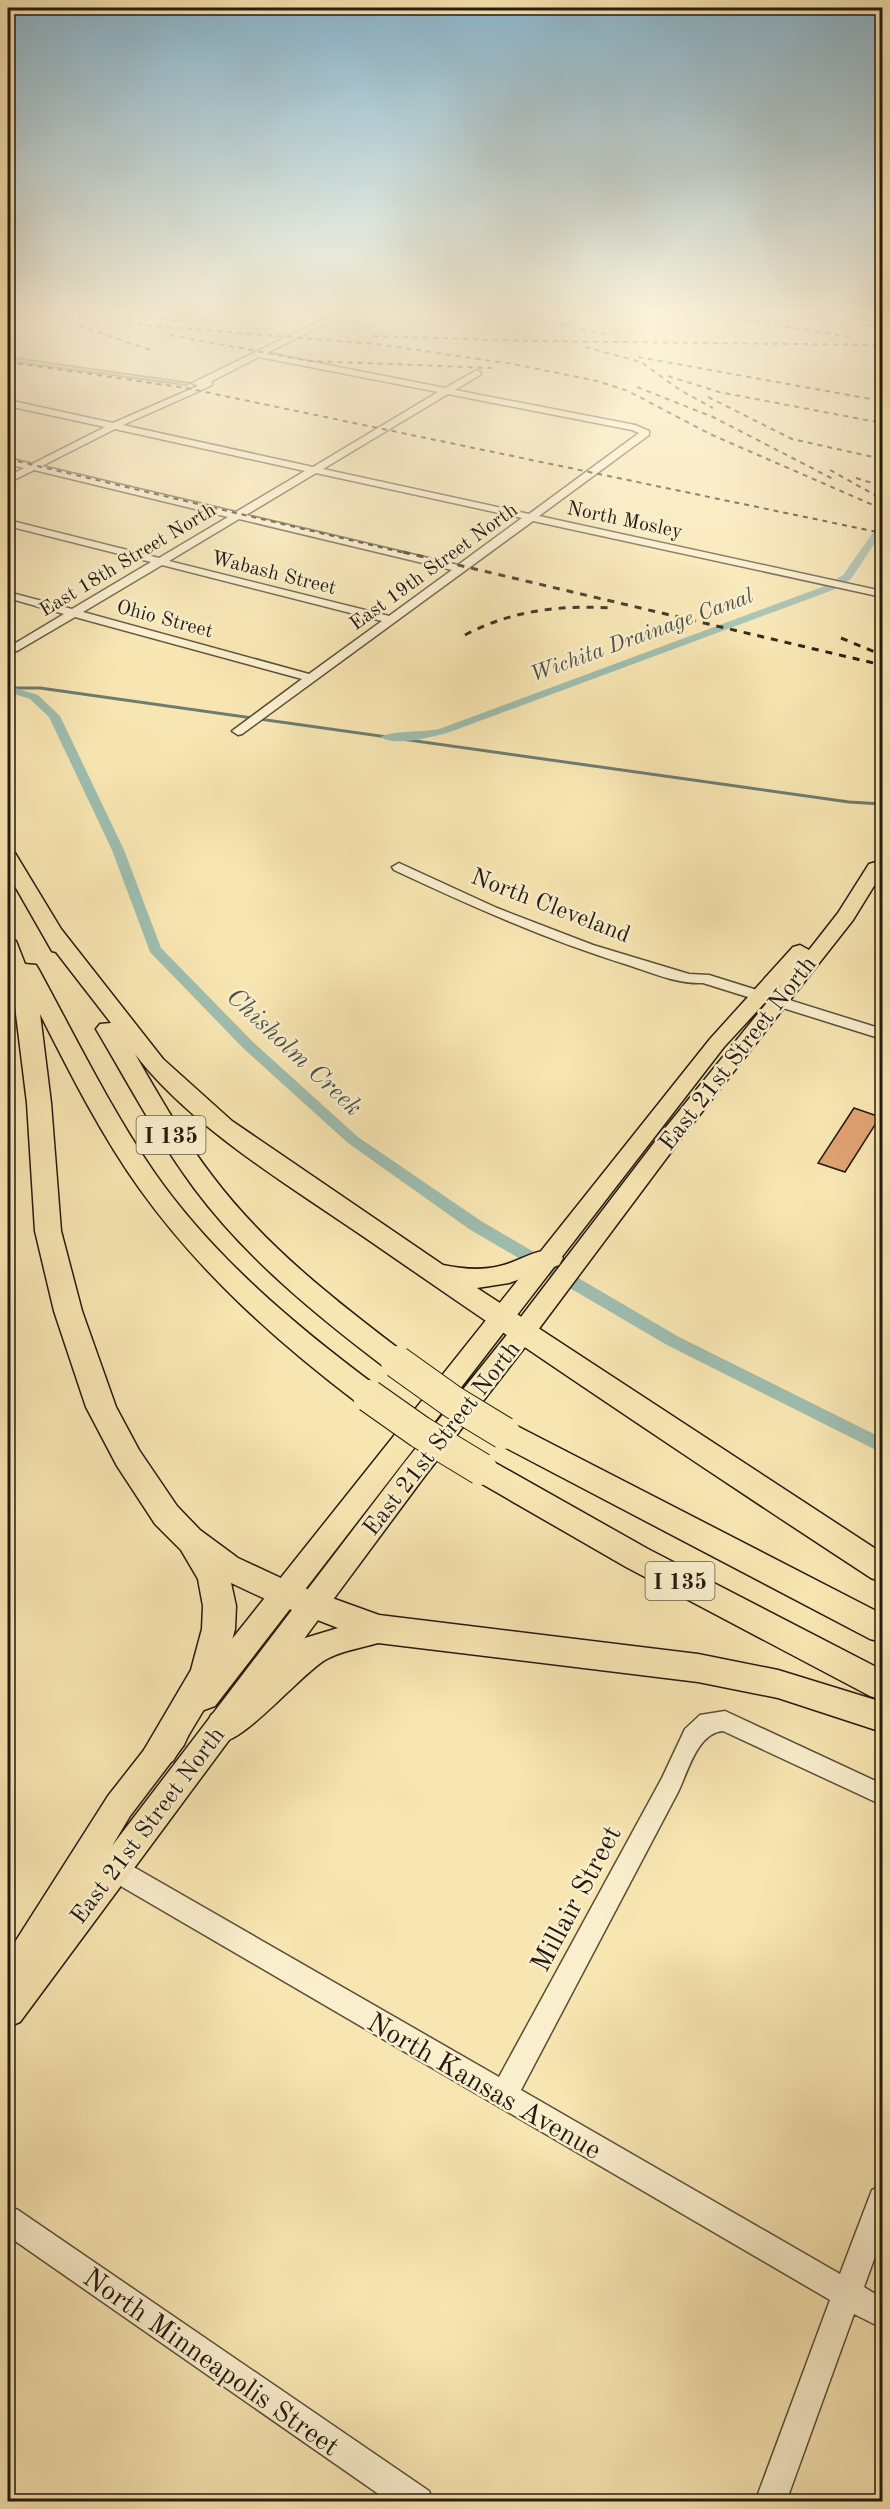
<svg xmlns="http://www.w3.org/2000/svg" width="890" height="2509" font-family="'Old Standard TT',serif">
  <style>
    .green { fill: #bfc48b; stroke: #726f4e; stroke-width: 1.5 }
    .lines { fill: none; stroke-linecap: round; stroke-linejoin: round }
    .stream { stroke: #6d7c71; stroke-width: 3 }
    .canal { fill: #9ebeb1; fill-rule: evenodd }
    .building { fill: #e1a374; stroke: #241a10; stroke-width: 1.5 }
    .minor-casing { stroke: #594d38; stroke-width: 3 }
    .major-casing { stroke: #241a10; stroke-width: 3 }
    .highway-casing { stroke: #241a10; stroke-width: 3 }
    .minor { fill: #faefcd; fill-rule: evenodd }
    .major { fill: #f8e6b2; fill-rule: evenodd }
    .highway { fill: #f8e6b2; fill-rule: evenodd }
    .rail-far1 { stroke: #241a10; stroke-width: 2; stroke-dasharray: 5 5; stroke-linecap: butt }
    .rail { stroke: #241a10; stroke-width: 3; stroke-dasharray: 7 7; stroke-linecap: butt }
    .highway-bridge-casing { stroke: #241a10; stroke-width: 34; stroke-linecap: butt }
    .highway-bridge { stroke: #f8e6b2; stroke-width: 32 }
    .labels { text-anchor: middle; stroke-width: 5; stroke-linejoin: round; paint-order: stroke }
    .far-street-label { font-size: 20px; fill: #241a10; stroke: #faefcd }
    .far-water-label { font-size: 22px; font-style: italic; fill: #4f5348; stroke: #faefcd }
    .shield { fill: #faefcd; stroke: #645a49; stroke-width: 1.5 }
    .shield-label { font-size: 22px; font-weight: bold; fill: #241a10 }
    .street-label { font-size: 24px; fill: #241a10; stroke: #faefcd }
    .water-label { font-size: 26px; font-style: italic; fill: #4f5348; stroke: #faefcd }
    .near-street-label { font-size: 28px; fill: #241a10; stroke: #faefcd }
  </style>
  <rect width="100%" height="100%" fill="#f8e6b2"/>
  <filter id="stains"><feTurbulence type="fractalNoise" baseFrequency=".00333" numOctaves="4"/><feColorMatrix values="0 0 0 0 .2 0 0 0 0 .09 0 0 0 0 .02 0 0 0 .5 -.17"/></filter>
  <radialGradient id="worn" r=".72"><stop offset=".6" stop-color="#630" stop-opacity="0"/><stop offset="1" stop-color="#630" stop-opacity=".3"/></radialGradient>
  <path class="green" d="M8 357 191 383 185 385 30 364 8 361Z"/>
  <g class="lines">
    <path class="stream" d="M8 688H40L849 802 882 804"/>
    <path class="canal" d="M882 523V532L851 579 833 590 447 733C432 737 393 747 381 737 388 731 426 732 439 729L825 586 843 575 879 524Z
      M8 686 38 695 60 716 124 850 161 948 253 1042 358 1137 481 1221 679 1337 882 1438V1453L667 1345 469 1229 348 1143 243 1048 150 952 112 850 49 717 30 699 8 692Z"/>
  </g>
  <path class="building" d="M854 1108 880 1117 845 1172 818 1163Z"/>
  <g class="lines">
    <defs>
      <path id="minor" d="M137 314H160L204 319 208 321 204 323 141 316Z
        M334 314H344L267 353 445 388 477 370 481 373 480 375 455 390 635 425 649 431V435L539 516 882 591V597L533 521 242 734 238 735 232 731 302 679 75 617 17 651H9V647L64 614 8 598V592L72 609 151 562 8 526V520L159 558 228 517 34 470 8 483V476L24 468 8 464V458L32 464 105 427 8 406V400L113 423 198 386 192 383ZM259 357 438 392 313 467 123 425 204 389 212 385V381ZM448 394 632 430 639 433 529 514 323 469ZM115 429 305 471 236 512 42 466ZM316 473 522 518 458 565 246 515ZM239 519 452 570 389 616 169 561ZM162 565 382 621 309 674 83 612Z
        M571 314H580L567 323H561V319Z
        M810 314H827L882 323V327Z
        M399 863 497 908 593 945 689 974 709 975 882 1029V1039L703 983C677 984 652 973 628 965 547 940 471 906 394 870L392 867Z
        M725 1711 882 1784V1805L723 1731C697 1733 688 1772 678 1792L521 2090 840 2274 872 2190 882 2186V2237L864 2287 882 2298V2328L854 2314 786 2502H755L830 2300 100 1874 97 1866 100 1858 109 1855 118 1858 499 2077 662 1778 685 1729 700 1715Z
        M8 2206 18 2210 429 2491 433 2502H390L8 2236Z"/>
      <path id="major" d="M876 862 882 864V873L853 920 683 1136 532 1338 424 1477 20 2022 8 2027V1953L108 1796 162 1727 173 1723 184 1727 188 1736 184 1745 130 1816 112 1846 404 1463 514 1326 667 1126 782 984 724 1047 215 1706 204 1710 193 1706 189 1697 193 1688 710 1039 793 947 800 945 809 950 838 913 869 864Z"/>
      <path id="highway" d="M8 851 15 853 61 929 163 1059 232 1121 443 1265C462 1269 481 1271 500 1266 519 1262 539 1246 559 1251L563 1258 559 1265 509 1283 477 1288 882 1553V1582L871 1578C706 1470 542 1360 380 1248 300 1192 194 1131 135 1054 159 1096 183 1138 213 1177 266 1247 337 1302 407 1355L411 1362 407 1369 397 1372 387 1369C317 1316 247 1259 194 1188 157 1138 128 1083 96 1029L100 1024 111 1023 56 952 52 951 8 874Z
        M8 939 16 941 25 964 36 965 39 970C76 1038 110 1108 154 1172 214 1258 296 1326 379 1388L384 1396 379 1404 369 1407 359 1404C276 1341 199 1272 139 1188 100 1133 70 1073 40 1014L51 1103 61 1231 82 1311 116 1407 139 1450 177 1506 200 1530 238 1558 296 1585 379 1615 698 1654 778 1670 882 1702V1732L778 1698 698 1682 378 1643C361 1648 340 1651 325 1660 302 1674 246 1739 224 1741 220 1741 215 1738 211 1737L206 1726 211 1715 261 1676 284 1652 305 1638 338 1628 274 1603 231 1583 236 1606 235 1629 224 1671 209 1701 173 1761 161 1765 149 1761 144 1750 191 1670 202 1629 203 1606 198 1579 181 1550 155 1524 117 1466 86 1407 54 1311 35 1231 27 1103 15 1006 8 980Z
        M504 1422 515 1425 882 1614V1642L870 1639 493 1441 489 1433 493 1425Z
        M481 1457 492 1461 648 1549 882 1670V1700L870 1696 626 1567 470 1477 466 1469 470 1461Z"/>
    </defs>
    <use href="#minor" class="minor-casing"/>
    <use href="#major" class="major-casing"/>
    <use href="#highway" class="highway-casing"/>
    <use href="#minor" class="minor"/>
    <use href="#major" class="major"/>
    <use href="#highway" class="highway"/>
    <path class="rail-far1" d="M45 314 67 317
      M58 314 153 326 376 344 513 364 597 381 628 391 710 434 882 509
      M523 314 555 324 610 335
      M706 314 851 337
      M60 319 153 351
      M170 335 310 361 492 368
      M373 336 530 341 882 345
      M585 347 641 362 680 390 713 408
      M638 357 882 401
      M8 362 186 388 882 533
      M668 376 719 392 882 423
      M637 387 713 417 835 480
      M708 397 792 439 882 459
      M8 459 409 554
      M830 470 882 499
      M856 478 882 486"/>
    <path class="rail" d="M403 552 882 665
      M465 635C512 610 561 605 613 608
      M841 638 882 655"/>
    <defs>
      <path id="highway-bridge" d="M397 1362 453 1402 504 1433
        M369 1396 420 1432 481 1469"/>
    </defs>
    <use href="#highway-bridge" class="highway-bridge-casing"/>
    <use href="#highway-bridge" class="highway-bridge"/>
  </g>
  <linearGradient id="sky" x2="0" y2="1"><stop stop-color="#8ab8d2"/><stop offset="0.47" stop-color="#fcf4dc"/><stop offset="1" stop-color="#fcf4dc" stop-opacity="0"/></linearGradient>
  <rect width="890" height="665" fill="url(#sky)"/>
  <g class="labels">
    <g class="far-street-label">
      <text transform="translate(625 519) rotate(12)" y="7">North Mosley</text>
      <text transform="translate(127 559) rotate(-31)" y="7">East 18th Street North</text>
      <text transform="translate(433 566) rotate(-36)" y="7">East 19th Street North</text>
      <text transform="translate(274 572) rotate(14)" y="7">Wabash Street</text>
      <text transform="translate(165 618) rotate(15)" y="7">Ohio Street</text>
    </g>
    <g class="far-water-label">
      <text transform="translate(641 634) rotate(-20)" y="8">Wichita Drainage Canal</text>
    </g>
    <g class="shield">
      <rect x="136.5" y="1116" width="69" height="38" rx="4.5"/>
      <rect x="645.5" y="1562" width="69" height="38" rx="4.5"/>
    </g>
    <g class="shield-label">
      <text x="171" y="1143">I 135</text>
      <text x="680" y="1589">I 135</text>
    </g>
    <g class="street-label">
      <text transform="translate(551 905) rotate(21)" y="8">North Cleveland</text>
      <text transform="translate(737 1053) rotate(-52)" y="8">East 21st Street North</text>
      <text transform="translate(441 1438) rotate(-52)" y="8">East 21st Street North</text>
      <text transform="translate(147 1825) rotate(-53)" y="8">East 21st Street North</text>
    </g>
    <g class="water-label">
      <text transform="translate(295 1051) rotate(43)" y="9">Chisholm Creek</text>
    </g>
    <g class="near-street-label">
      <text transform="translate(575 1898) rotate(-62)" y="10">Millair Street</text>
      <text transform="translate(485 2085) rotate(30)" y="10">North Kansas Avenue</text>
      <text transform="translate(212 2361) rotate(35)" y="10">North Minneapolis Street</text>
    </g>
  </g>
  <rect width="890" height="2509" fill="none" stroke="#f8e6b2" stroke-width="30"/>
  <rect x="9" y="9" width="872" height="2491" fill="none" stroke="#241a10" stroke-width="3"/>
  <rect x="15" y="15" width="860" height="2479" fill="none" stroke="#241a10" stroke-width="1.5"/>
  <rect width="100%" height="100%" filter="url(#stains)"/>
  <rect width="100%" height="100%" fill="url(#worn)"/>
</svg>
